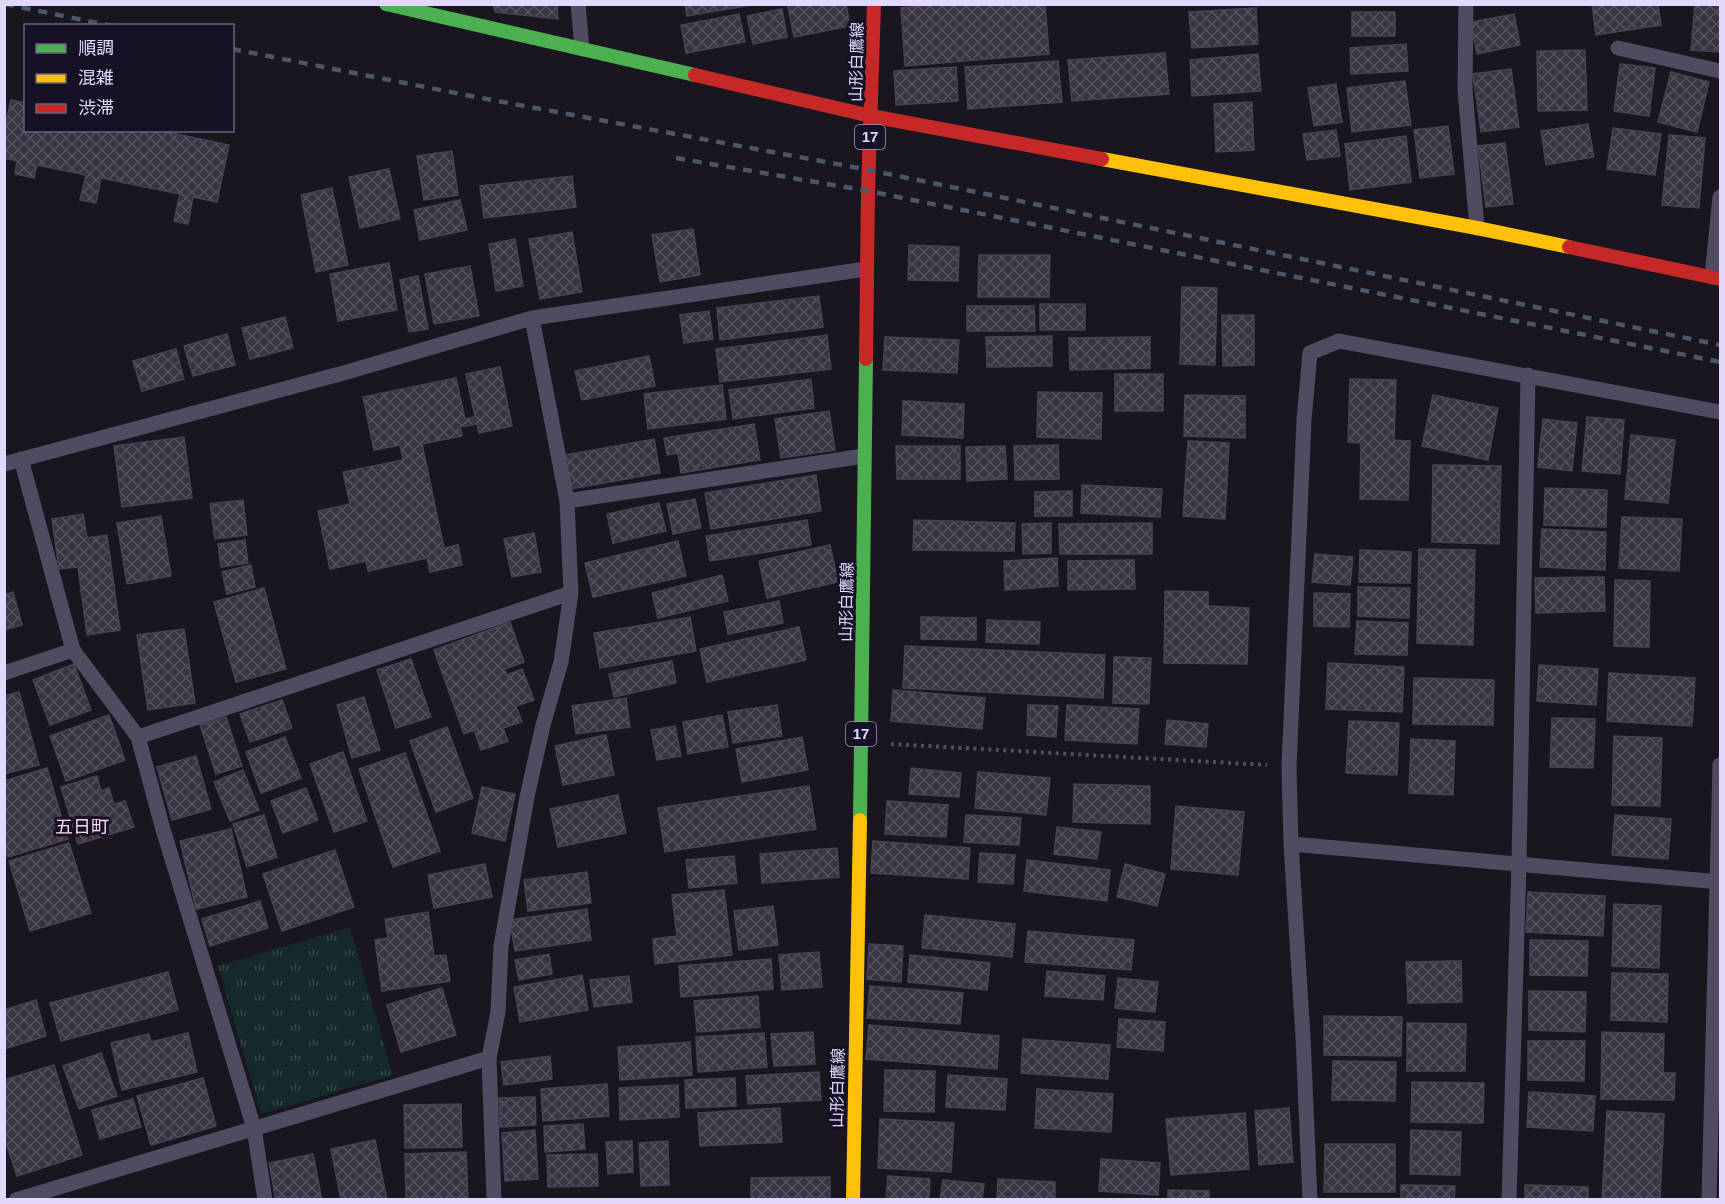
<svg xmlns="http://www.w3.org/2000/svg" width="1725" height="1204" font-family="Arial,'Noto Sans JP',sans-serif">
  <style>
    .grass { fill: url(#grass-tufts) }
    .building { fill: url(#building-cross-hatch); stroke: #474153; stroke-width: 1.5 }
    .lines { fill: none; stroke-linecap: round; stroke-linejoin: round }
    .path { stroke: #4b5361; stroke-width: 4; stroke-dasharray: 3 4.5; stroke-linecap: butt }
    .lane { stroke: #4f4c61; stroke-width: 15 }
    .fast { stroke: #4caf50; stroke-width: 14 }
    .slow { stroke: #ffc107; stroke-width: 14 }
    .jam { stroke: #c62828; stroke-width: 14 }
    .rail { stroke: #495769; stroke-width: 4.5; stroke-dasharray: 9 8; stroke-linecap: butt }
    .labels { text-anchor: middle; stroke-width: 6; stroke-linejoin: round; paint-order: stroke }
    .shield { fill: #171125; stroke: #a49cbc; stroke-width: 1.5 }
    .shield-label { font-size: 15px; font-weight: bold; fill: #e1d8fc }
    .street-label { font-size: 16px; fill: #e1d8fc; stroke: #171125 }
    .neighbourhood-label { font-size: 18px; fill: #fcdaeb; stroke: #171125 }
  </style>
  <defs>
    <pattern id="grass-tufts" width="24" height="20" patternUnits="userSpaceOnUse" patternTransform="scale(1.5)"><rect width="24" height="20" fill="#15292d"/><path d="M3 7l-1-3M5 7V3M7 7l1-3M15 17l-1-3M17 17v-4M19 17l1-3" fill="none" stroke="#37474c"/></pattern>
    <pattern id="building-cross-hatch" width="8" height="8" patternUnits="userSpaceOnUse" patternTransform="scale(1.5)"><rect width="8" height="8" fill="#393442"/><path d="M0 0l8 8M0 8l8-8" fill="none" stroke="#55515e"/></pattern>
  </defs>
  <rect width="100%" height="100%" fill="#191620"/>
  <path class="grass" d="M350 927 393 1075 261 1114 218 966Z"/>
  <path class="building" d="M493 4H557L558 19 495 12Z
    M685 4H757L687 16Z
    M794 4H846L850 26 794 37 788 6Z
    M942 4H1045L1049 54 905 66 901 8Z
    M1592 4H1658L1661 25 1596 35Z
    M1695 4H1720V52L1691 50Z
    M1256 8 1258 44 1192 48 1189 12Z
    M782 9 787 37 753 44 747 16Z
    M1352 12H1395V36H1352Z
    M739 14 745 42 686 53 681 25Z
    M1514 14 1520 45 1477 54 1471 22Z
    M1406 44 1408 71 1351 74 1350 48Z
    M1585 50 1587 110 1538 111 1537 51Z
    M1165 53 1169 94 1072 101 1068 60Z
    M1258 54 1261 91 1192 96 1190 60Z
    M1058 61 1062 102 968 109 965 67Z
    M1620 64 1655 68 1649 116 1614 111Z
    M956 67 958 101 896 105 894 71Z
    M1511 69 1519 127 1481 132 1473 74Z
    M1671 72 1709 82 1697 132 1658 122Z
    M1405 81 1411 125 1352 132 1347 88Z
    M1336 84 1342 122 1314 126 1308 88Z
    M11 100 26 103V130H158L229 145 217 202 193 197 188 224 174 221 180 194 101 178 96 203 80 200 86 175 37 165 34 178 15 174 17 161 4 158V131Z
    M1252 102 1254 150 1216 152 1214 104Z
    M1588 124 1594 157 1546 165 1541 131Z
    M1448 126 1454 174 1420 178 1414 130Z
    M1613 128 1661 134 1655 175 1607 169Z
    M1336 130 1340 156 1307 160 1303 134Z
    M1669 135 1705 138 1699 208 1662 205Z
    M1406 136 1411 182 1350 190 1345 144Z
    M1505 143 1513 204 1486 207 1478 146Z
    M452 151 458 195 424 200 417 156Z
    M389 169 400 219 360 228 349 177Z
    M572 176 576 207 484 218 480 186Z
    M332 188 348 265 316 272 301 195Z
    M460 200 467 230 420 240 414 210Z
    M693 229 700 275 660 282 652 235Z
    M572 232 582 292 540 299 529 239Z
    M515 239 523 286 496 291 489 244Z
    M909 245 959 247 958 281 908 280Z
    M979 255H1050L1049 297H978Z
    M389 263 397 310 338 321 330 274Z
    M470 266 479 316 434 324 425 274Z
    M418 276 428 329 409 332 400 280Z
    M1182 287 1217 288 1215 365 1180 364Z
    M819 296 823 327 720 340 717 308Z
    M1040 304H1085V330H1040Z
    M967 306H1034L1035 331H967Z
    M709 311 713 339 684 343 680 315Z
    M1222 315H1254V365L1223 366Z
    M285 317 293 348 250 359 242 328Z
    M227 334 235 365 193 376 184 346Z
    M827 335 831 369 720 382 716 349Z
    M1052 336V366L987 367 986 337Z
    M885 337 959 340 957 373 883 370Z
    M1150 337V368L1070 370 1069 338Z
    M176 349 184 379 142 391 133 361Z
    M649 356 655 386 582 400 575 371Z
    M500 367 512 426 479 433 477 424 460 427 462 436 422 444 444 548 458 545 462 565 430 572 427 558 368 571 366 561 330 569 318 511 350 504 343 472 403 460 400 445 374 450 363 397 456 378 465 419 475 417 466 374Z
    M1115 374H1163V411H1115Z
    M811 379 814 408 733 419 729 390Z
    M1350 379 1396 380 1394 440 1410 441 1408 500 1360 499 1361 443 1348 442Z
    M722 385 726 419 648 429 644 394Z
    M1038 392 1102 393 1101 439 1037 437Z
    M1185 395 1245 396V438L1184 436Z
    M1433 395 1498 408 1488 460 1422 446Z
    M903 401 964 404 963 438 902 435Z
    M829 411 835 450 781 458 775 419Z
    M1587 417 1624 420 1620 474 1582 471Z
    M1543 419 1577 423 1572 471 1538 467Z
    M754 424 760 460 681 473 678 453 667 455 664 438Z
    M1631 435 1675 440 1668 503 1625 499Z
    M184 437 192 498 122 507 114 446Z
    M654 439 660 473 571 489 565 455Z
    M1188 441 1229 443 1225 519 1183 516Z
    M1058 445 1059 479 1015 480 1014 446Z
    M896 446H960V479H897Z
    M1005 446 1007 479 967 481 966 447Z
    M1433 465 1501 466 1499 544 1432 542Z
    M816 475 821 511 711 529 705 493Z
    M1082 485 1162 489 1160 517 1081 513Z
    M1545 488 1607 490 1606 527 1544 525Z
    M1072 491V516H1035V492Z
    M695 499 701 528 673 534 667 504Z
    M243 500 247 535 215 539 210 504Z
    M659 503 666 531 613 543 607 514Z
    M83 514 87 538 107 535 120 630 87 635 78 567 59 569 52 519Z
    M161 516 171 576 127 584 117 523Z
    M1622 517 1682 519 1679 571 1619 568Z
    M807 520 811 545 710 561 706 536Z
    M914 520 1015 523 1014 551 913 550Z
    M1051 523V553L1023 554 1022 524Z
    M1152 523V554H1060L1059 524Z
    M1542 529 1606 532 1605 570 1540 567Z
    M534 533 541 572 512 577 504 539Z
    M245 540 248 563 221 567 218 544Z
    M678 541 686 576 593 597 585 563Z
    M830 545 838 582 767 598 759 561Z
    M1419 549 1475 550 1473 645 1417 643Z
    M1360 550 1411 552 1410 583 1359 582Z
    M1315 554 1353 557 1350 585 1312 582Z
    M1057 558 1058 586 1005 590 1004 561Z
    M1134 560 1135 589 1068 590V561Z
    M251 565 255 587 227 594 222 572Z
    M722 575 728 601 658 618 652 593Z
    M1604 577 1605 611 1536 613 1535 578Z
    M1615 580 1650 581 1649 647 1614 646Z
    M1358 587 1410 588 1409 618 1358 616Z
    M264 588 286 669 236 682 214 602Z
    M1165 591 1208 592V606L1249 608 1247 664 1164 663Z
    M13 592 22 625 4 630V595Z
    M1314 593 1350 594 1349 627 1314 626Z
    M779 601 783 623 728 634 724 612Z
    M690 617 696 651 600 668 594 633Z
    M921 617 976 618V640L921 639Z
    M987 620 1040 622 1039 644 986 642Z
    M1357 621 1408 623 1407 655 1355 654Z
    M510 622 524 662 504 669 507 675 522 669 534 700 516 706 522 722 503 728 508 741 481 750 474 730 464 734 434 650Z
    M799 627 806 660 707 682 700 649Z
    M184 629 195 703 148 710 137 635Z
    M905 646 1105 655 1103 698 903 688Z
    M1114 657 1151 658 1149 704 1113 703Z
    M411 659 431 717 396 728 377 670Z
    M672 661 676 683 614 697 609 674Z
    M1328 663 1404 667 1402 712 1326 709Z
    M74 664 91 710 50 725 33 680Z
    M1539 665 1598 669 1596 705 1537 701Z
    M1609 673 1695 678 1692 726 1607 721Z
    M1414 678 1494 680 1493 725 1413 724Z
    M893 690 985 698 982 729 891 721Z
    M19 692 39 765 4 774V696Z
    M364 697 380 750 352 758 337 705Z
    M626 698 630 727 576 734 572 706Z
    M282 700 292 728 250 742 240 714Z
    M777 705 782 736 733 743 728 712Z
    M1028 705 1058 706 1056 737 1027 735Z
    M1067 705 1139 709 1137 744 1065 740Z
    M109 715 125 760 66 781 50 736Z
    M722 715 728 747 688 754 683 722Z
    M226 717 242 766 216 774 200 725Z
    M1552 718 1595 719 1593 768 1550 767Z
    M1167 720 1208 724 1206 747 1165 744Z
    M1349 721 1399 723 1397 775 1346 773Z
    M675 726 681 756 657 760 651 730Z
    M447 727 473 798 436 812 410 741Z
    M606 735 614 775 563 785 555 746Z
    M1614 736 1662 738 1660 806 1612 805Z
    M285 737 301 778 261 793 246 752Z
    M802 737 808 770 742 782 736 749Z
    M1411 739 1455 741 1453 795 1409 793Z
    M343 752 367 821 334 832 310 764Z
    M405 753 440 851 393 867 359 769Z
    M196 756 211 809 172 820 157 767Z
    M47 768 68 839 8 857 4 847V781Z
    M911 768 961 773 959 797 909 794Z
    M243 770 259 810 230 821 214 782Z
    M978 772 1050 778 1046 815 975 808Z
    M97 776 101 791 109 788 114 804 125 801 134 827 78 844 61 787Z
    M1074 784 1150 786V824L1073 822Z
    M809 786 816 829 665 852 658 808Z
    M482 787 515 794 505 841 472 833Z
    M306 788 318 820 283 833 271 801Z
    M618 795 626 833 558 847 550 809Z
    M887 801 948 805 946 837 885 834Z
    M1176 806 1244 812 1238 875 1171 869Z
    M264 815 277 857 247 867 233 824Z
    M966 815 1021 818 1019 845 964 842Z
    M1615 815 1671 819 1668 859 1612 855Z
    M1057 827 1101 832 1097 859 1054 854Z
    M231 829 247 897 196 909 180 841Z
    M873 841 970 848 968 879 871 873Z
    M69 843 91 913 30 931 9 861Z
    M837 848 839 877 762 883 760 854Z
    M335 850 354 907 282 931 263 874Z
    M980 853 1015 855 1013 884 978 882Z
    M734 856 737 883 689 888 686 860Z
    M1027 860 1110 870 1107 901 1024 891Z
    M485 864 492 897 434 908 428 875Z
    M1125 864 1165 874 1157 906 1117 897Z
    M587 872 591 903 528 911 524 880Z
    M724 890 732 955 655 964 653 939 677 936 672 895Z
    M1528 892 1605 896 1603 936 1526 932Z
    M260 901 268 928 210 946 202 919Z
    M1614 904 1661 906 1659 968 1612 966Z
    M773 906 778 945 739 950 734 911Z
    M587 909 591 940 515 951 510 920Z
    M428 912 434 956 446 955 450 981 382 991 375 940 388 938 385 919Z
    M925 915 1015 924 1012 957 922 948Z
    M1028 931 1134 940 1131 970 1025 962Z
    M1530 940 1588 941 1587 976 1530 975Z
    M869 944 903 946 901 982 867 979Z
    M819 952 822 987 782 990 779 955Z
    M549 954 552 974 519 980 515 960Z
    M910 955 990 963 987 990 908 982Z
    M771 959 773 989 681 997 679 966Z
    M1461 961 1462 1002 1408 1003 1406 962Z
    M1047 971 1105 976 1103 1000 1045 996Z
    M168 972 178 1010 61 1041 50 1003Z
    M1612 973 1668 974 1667 1022 1611 1020Z
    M582 975 588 1010 520 1022 514 987Z
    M629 976 632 1002 594 1007 590 980Z
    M1118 978 1158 982 1155 1012 1115 1008Z
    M870 986 963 993 960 1024 867 1018Z
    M442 988 456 1035 401 1052 387 1005Z
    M1529 991 1586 992 1585 1032 1529 1030Z
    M758 996 760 1027 697 1032 694 1001Z
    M36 1000 46 1036 4 1049V1010Z
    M1324 1016 1402 1017 1401 1056 1324 1055Z
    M1119 1019 1165 1022 1163 1051 1117 1047Z
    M1407 1023 1466 1024 1465 1071H1407Z
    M869 1025 999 1036 997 1069 866 1059Z
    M813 1032 815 1064 774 1066 771 1034Z
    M1602 1032 1664 1034 1663 1073H1675L1674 1100 1601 1099Z
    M188 1033 197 1072 122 1090 111 1043 149 1034 151 1042Z
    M764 1033 767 1067 698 1072 696 1037Z
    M1023 1039 1110 1045 1108 1079 1021 1073Z
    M1528 1041H1585L1584 1081 1528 1080Z
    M690 1042 692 1075 620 1080 618 1047Z
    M101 1053 117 1096 79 1109 63 1066Z
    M550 1056 552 1079 504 1085 501 1062Z
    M1333 1061 1396 1062 1395 1101 1332 1100Z
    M54 1065 82 1155 17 1176 4 1137V1080Z
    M885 1070 935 1071 934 1112 884 1111Z
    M819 1072 821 1100 748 1104 746 1076Z
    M948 1075 1007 1079 1005 1110 946 1107Z
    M203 1078 216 1126 151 1145 137 1096Z
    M735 1078 736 1106 686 1108 685 1080Z
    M1412 1082 1484 1083 1483 1123 1411 1122Z
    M607 1084 609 1116 543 1121 541 1089Z
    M678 1085 679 1117 620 1120 619 1088Z
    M1037 1089 1113 1094 1111 1132 1035 1128Z
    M1529 1092 1595 1096 1593 1131 1527 1127Z
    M535 1097 536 1125 500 1127 499 1098Z
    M133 1099 141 1127 100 1139 92 1110Z
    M461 1104 462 1147 405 1148 404 1105Z
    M780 1108 782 1142 700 1146 698 1113Z
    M1289 1108 1293 1162 1259 1165 1255 1111Z
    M1607 1111 1664 1114 1660 1200 1602 1199Z
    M1245 1113 1249 1169 1171 1175 1166 1119Z
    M880 1119 954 1123 951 1172 878 1168Z
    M583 1124 585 1149 545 1152 544 1126Z
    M535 1130 538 1179 505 1181 502 1133Z
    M1411 1130 1461 1132 1460 1175 1410 1174Z
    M375 1140 387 1200H341L331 1149Z
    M632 1141 633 1172 608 1174 606 1142Z
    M668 1141 669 1185 641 1186 639 1143Z
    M1325 1144H1395V1192H1324Z
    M466 1152 468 1198 406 1200 405 1154Z
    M313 1154 322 1200H276L269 1163Z
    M597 1154 598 1186 548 1187 547 1155Z
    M1101 1159 1160 1163 1158 1195 1099 1191Z
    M888 1176 930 1179 929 1200H886Z
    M830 1177V1200H751V1178Z
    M998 1179 1055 1182V1200H997Z
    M943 1180 984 1184 982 1200H940Z
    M1401 1185 1455 1186 1454 1200H1401Z
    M1525 1185 1588 1187V1200H1525Z
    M1168 1190 1209 1191V1200H1168Z"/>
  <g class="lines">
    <path class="path" d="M891 744 1267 765"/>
    <path class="lane" d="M578 4 582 49
      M1466 4 1465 90 1477 228
      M1618 48 1720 71
      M1712 277 1720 197
      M21 459 73 650 138 737 162 826 254 1128 265 1200
      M4 464 347 372 532 318 866 269
      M567 501 864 456
      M4 673 73 650
      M138 737 571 593
      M1291 844 1720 882
      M16 1200 489 1058
      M494 1200 489 1058 498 1012 501 946 527 797 543 725 561 662 571 593 567 501 532 318
      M1310 1200 1303 1037 1291 844 1289 767 1304 420 1310 353 1339 341 1720 412
      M1509 1200 1519 863 1528 375
      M1709 1200 1720 765"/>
    <path class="fast" d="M386 4 695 75
      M860 820 866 359"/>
    <path class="slow" d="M1102 159 1477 228 1569 247
      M853 1200 860 820"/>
    <path class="jam" d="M695 75 871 116 1102 159
      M1569 247 1720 279
      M866 359 868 191 874 4"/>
    <path class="rail" d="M5 4 112 26
      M232 49 476 97 869 170 1720 345
      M676 158 868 191 1720 362"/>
  </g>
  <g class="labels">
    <g class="shield">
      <rect x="855" y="125" width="30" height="24" rx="4.5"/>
      <rect x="846" y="722" width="30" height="24" rx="4.5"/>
    </g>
    <g class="shield-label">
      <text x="870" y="142">17</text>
      <text x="861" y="739">17</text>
    </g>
    <g class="street-label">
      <text transform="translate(856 62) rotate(-89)" y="6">山形白鷹線</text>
      <text transform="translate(846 602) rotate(-89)" y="6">山形白鷹線</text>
      <text transform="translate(837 1088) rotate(-89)" y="6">山形白鷹線</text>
    </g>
    <g class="neighbourhood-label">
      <text x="82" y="833">五日町</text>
    </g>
  </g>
  <rect width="1725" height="1204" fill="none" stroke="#e1d8fc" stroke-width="12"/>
  <rect x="24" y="24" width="210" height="108" fill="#171125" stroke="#68617b" stroke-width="1.5"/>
  <rect x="36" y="44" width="30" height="9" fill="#4caf50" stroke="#68617b" stroke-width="1.5"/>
  <text x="78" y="54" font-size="18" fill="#e1d8fc">順調</text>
  <rect x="36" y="74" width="30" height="9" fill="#ffc107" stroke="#68617b" stroke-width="1.5"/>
  <text x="78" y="84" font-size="18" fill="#e1d8fc">混雑</text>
  <rect x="36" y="104" width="30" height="9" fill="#c62828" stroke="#68617b" stroke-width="1.5"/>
  <text x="78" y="114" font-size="18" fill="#e1d8fc">渋滞</text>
</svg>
